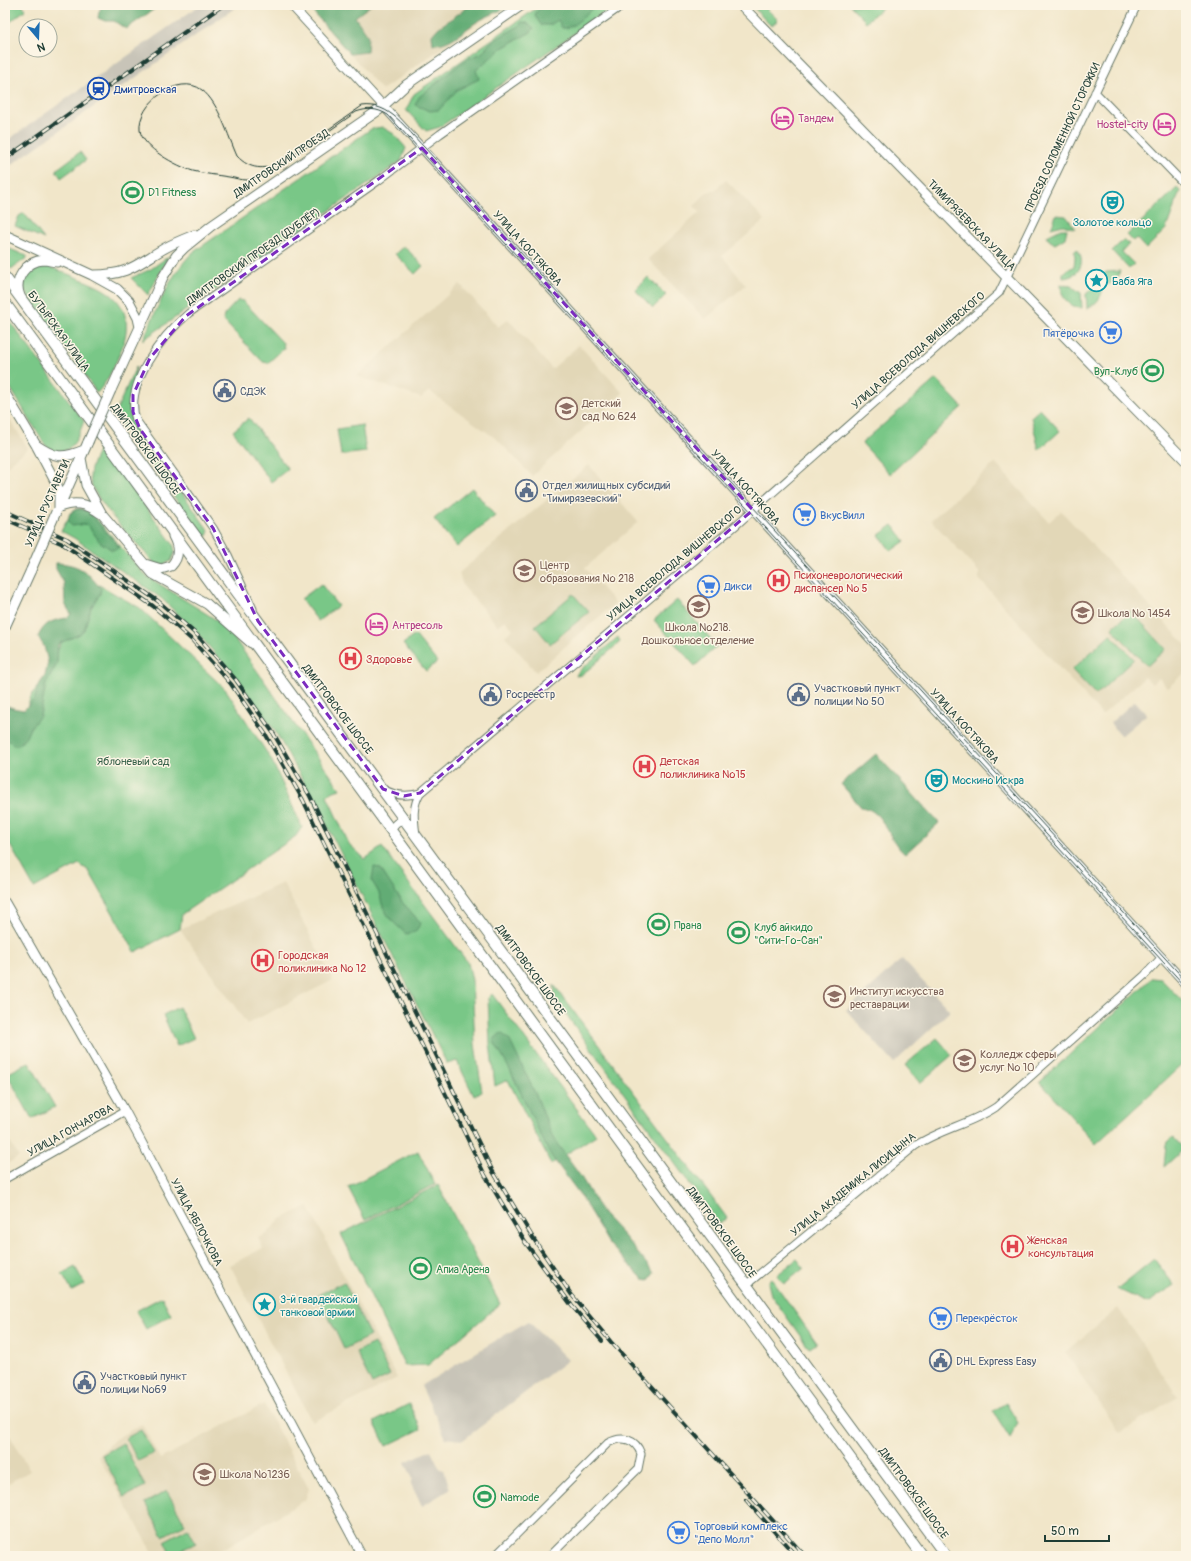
<svg xmlns="http://www.w3.org/2000/svg" width="1191" height="1561" font-family="Pangolin,sans-serif">
  <style>
    .built { fill: #e2d7b7 }
    .industrial { fill: #c8c4b8 }
    .green { fill: #79c787; stroke: #4c825e }
    .forest { fill: #62ac74; stroke: #407454 }
    .lines { fill: none; stroke-linecap: round; stroke-linejoin: round }
    .minor-casing { stroke: #687868; stroke-width: 9 }
    .tertiary-casing { stroke: #687868; stroke-width: 10 }
    .secondary-casing { stroke: #687868; stroke-width: 11 }
    .primary-casing { stroke: #687868; stroke-width: 12 }
    .minor { stroke: #fff; stroke-width: 7 }
    .tertiary { stroke: #fff; stroke-width: 8 }
    .secondary { stroke: #fff; stroke-width: 9 }
    .primary { stroke: #fff; stroke-width: 10 }
    .tram { stroke: #1f3d34; stroke-width: 1 }
    .rail-casing { stroke: #1f3d34; stroke-width: 4 }
    .rail { stroke: #fcf5e5; stroke-width: 2.5; stroke-dasharray: 8; stroke-linecap: butt }
    .secondary-bridge-casing { stroke: #687868; stroke-width: 11; stroke-linecap: butt }
    .secondary-bridge { stroke: #fff; stroke-width: 9 }
    .marked { fill: none; stroke: #7b2cbf; stroke-width: 3; stroke-dasharray: 8 5; stroke-linejoin: round }
    .labels { text-anchor: middle; stroke-width: 3; stroke-linejoin: round; paint-order: stroke }
    .transit-label { font-size: 11px; fill: #164399; stroke: #fcf5e5; text-anchor: start }
    .hotel-label { font-size: 11px; fill: #b23c85; stroke: #fcf5e5; text-anchor: start }
    .street-label { font-size: 11px; fill: #1f3d34; stroke: #fcf5e5 }
    .leisure-label { font-size: 11px; fill: #27864d; stroke: #fcf5e5; text-anchor: start }
    .culture-label { font-size: 11px; fill: #0d838f; stroke: #fcf5e5; text-anchor: start }
    .shop-label { font-size: 11px; fill: #366cbe; stroke: #fcf5e5; text-anchor: start }
    .service-label { font-size: 11px; fill: #4e5e75; stroke: #fcf5e5; text-anchor: start }
    .education-label { font-size: 11px; fill: #785e54; stroke: #fcf5e5; text-anchor: start }
    .health-label { font-size: 11px; fill: #be3a42; stroke: #fcf5e5; text-anchor: start }
    .park-label { font-size: 11px; fill: #366049; stroke: #fcf5e5 }
  </style>
  <rect width="100%" height="100%" fill="#fcf5e5"/>
  <filter id="ink" filterUnits="userSpaceOnUse"><feTurbulence type="fractalNoise" baseFrequency=".025" numOctaves="2"/><feDisplacementMap in="SourceGraphic" scale="8" xChannelSelector="R" yChannelSelector="G"/><feConvolveMatrix kernelMatrix="1 2 1 2 8 2 1 2 1" color-interpolation-filters="sRGB"/></filter>
  <filter id="wash" filterUnits="userSpaceOnUse"><feTurbulence type="fractalNoise" baseFrequency=".012" numOctaves="4" result="noise"/><feDisplacementMap in="SourceGraphic" scale="16" xChannelSelector="R" yChannelSelector="G"/><feGaussianBlur stdDeviation="0.9" result="paint"/><feColorMatrix in="noise" values="0 0 0 0 0 0 0 0 0 0 0 0 0 0 0 0 0 1.4 0 .05"/><feComposite in="paint" operator="in"/></filter>
  <g filter="url(#wash)">
    <rect width="100%" height="100%" fill="#f1e6c9"/>
    <path class="built" d="M307 5H503L382 90Z
      M726 180 765 220 722 256 746 285 705 319 648 259 700 212 694 206 707 192 715 190Z
      M460 284 498 327 508 319 552 369 579 345 623 393 532 476 498 440 429 391 421 398 357 376Z
      M5 412 28 448 5 468Z
      M995 463 1049 522 1061 511 1186 645V672L1167 688 1159 678 1152 684 1145 677 1102 715 979 579V572L931 520Z
      M589 465 638 522 585 568 615 603 536 672 505 636 513 629 505 620 498 626 463 586 459 573Z
      M283 883 333 980 247 1024 180 929Z
      M5 1133 19 1157 5 1165Z
      M308 1206 397 1378 312 1422 230 1265 263 1248 258 1238 267 1234 279 1220Z
      M1118 1308 1178 1397 1120 1433 1065 1352Z
      M264 1404 309 1489 305 1500 211 1556H155L98 1456 115 1439 142 1424 160 1459Z
      M5 1427 30 1471 5 1485Z"/>
    <path class="industrial" d="M200 5H239L5 169V142Z
      M1135 701 1147 714 1121 736 1110 723Z
      M902 959 950 1011 894 1063 846 1010Z
      M528 1321 568 1360 463 1440 446 1438 421 1386Z
      M431 1450 440 1469 444 1470 450 1489 422 1506 411 1484 413 1479 405 1462Z"/>
    <path class="green" d="M5 5H23L25 10 5 26Z
      M541 5H615L440 127 426 131 406 110 414 94Z
      M751 5H763L778 20 771 26Z
      M850 5H885L866 22Z
      M382 127 394 134 406 148 401 161 143 340C157 310 168 277 192 253L371 129Z
      M80 152 86 160 61 178 56 170Z
      M1177 188 1180 191 1166 229 1146 249 1136 238 1133 241 1127 235Z
      M24 213 44 239 15 226 19 216Z
      M1056 215 1066 216 1076 229 1063 225 1051 228Z
      M1061 229H1067L1065 238 1055 244 1049 240 1047 236Z
      M1124 239 1129 244 1122 252 1134 264 1129 269 1112 251Z
      M404 246 423 266 415 274 395 254Z
      M5 247 27 256V258L11 269 5 262Z
      M1077 249C1087 262 1079 277 1063 278V273L1074 266 1075 257 1074 252Z
      M169 256 148 295 131 278 151 269Z
      M43 265 50 267C66 274 95 283 109 293 134 312 128 337 116 362 111 373 106 383 97 393L24 290C23 277 29 268 43 265Z
      M1120 271 1117 279 1110 284 1098 283V279L1106 272Z
      M648 277 666 295 653 308 635 290Z
      M1061 285 1071 286 1081 293 1082 308C1069 307 1061 298 1061 285Z
      M1096 286 1103 288C1101 298 1097 304 1087 308L1086 294Z
      M238 300 243 301 283 343 284 348 268 363 263 362 223 320 224 315Z
      M5 315 84 421C78 436 75 450 57 453L45 445 5 379Z
      M136 367C135 391 122 401 135 426L209 531 207 536 202 535 114 415Z
      M936 379 962 407 890 474 862 443Z
      M1040 409 1060 431 1039 450 1031 417Z
      M249 418 288 469 271 482 233 431Z
      M362 425 366 452 341 455 337 429Z
      M101 445 173 544 175 551 171 561 162 565 154 563C139 545 90 498 90 477 90 465 97 455 101 445Z
      M472 488 495 516 457 547 434 519Z
      M80 508 90 511 145 575 218 621 232 635 340 789 331 792 327 796 349 844 365 859 382 847 468 963 472 980 475 1044 482 1092 474 1096 457 1061 447 1064 314 800 275 731 237 679 199 635 161 598 74 538 61 531 73 510Z
      M893 525 905 541 891 551 879 535Z
      M321 584 338 606 318 621 301 599Z
      M99 585 140 608 226 690 271 759 302 827 296 836 182 914 180 929 135 952 89 871 79 864 34 888 5 836V705L25 712 32 694 46 676 85 590Z
      M573 594 589 612 550 644 535 626Z
      M677 600 717 646 695 666 654 620Z
      M1131 611 1166 649 1147 666 1112 628Z
      M1110 634 1134 659 1096 695 1072 670Z
      M415 635 437 662 426 671 403 644Z
      M618 637 620 642 582 675 576 676 578 672Z
      M1152 978 1161 979 1186 1005V1061L1096 1144 1040 1082Z
      M554 985 727 1218 719 1224 555 999Z
      M492 994 596 1135 551 1164 508 1080 495 1086 490 1044 488 998Z
      M179 1007 194 1038 177 1046 163 1015Z
      M937 1038 952 1055 920 1083 905 1065Z
      M29 1062 55 1107 32 1119 7 1074Z
      M1173 1137 1184 1149 1164 1167 1166 1144Z
      M418 1151 435 1184 365 1220 348 1187Z
      M438 1185 500 1304 428 1365 405 1366 341 1234Z
      M797 1259 804 1268 784 1284 777 1275Z
      M1154 1259 1174 1285 1148 1303 1117 1289Z
      M75 1267 85 1284 72 1291 62 1274Z
      M771 1278 817 1343 810 1348 808 1347 771 1295 768 1283Z
      M344 1282 370 1336 344 1349 318 1295Z
      M162 1297 171 1315 146 1329 136 1311Z
      M374 1343 390 1375 372 1384 356 1352Z
      M1006 1403 1018 1423 1010 1438 993 1411Z
      M409 1404 421 1429 386 1446 374 1422Z
      M141 1430 154 1453 138 1461 126 1438Z
      M123 1443 145 1486 124 1497 102 1455Z
      M167 1491 185 1524 163 1536 145 1503Z
      M188 1528 196 1543 171 1555 164 1541Z"/>
    <path class="forest" d="M102 5H160L126 29 114 21H105L98 18 99 12Z
      M307 5H371L355 17 368 36 367 52 350 54Z
      M471 5H510C501 11 492 14 482 19 466 27 452 45 433 44L432 35 438 28Z
      M546 5H596C587 12 574 30 562 28L558 20 550 25H541L535 16 536 12Z
      M522 22 527 23 534 28 531 32 502 48 476 70 479 79 457 90 439 110 430 111 415 105 419 97 461 63 469 58 482 53 491 42 519 26Z
      M77 509 86 510 117 544 119 548 112 550 100 542 87 524 72 526C67 522 68 518 70 513Z
      M56 563C79 564 87 571 101 589L100 594 91 608 84 630 80 634 58 644 57 664 46 684 40 716 30 728 26 737 19 745H13L5 737V707L24 710 35 698 38 686 45 676 48 662 44 646 38 637C44 623 52 620 67 618L71 614 65 604 64 583 56 569Z
      M876 754 939 823 905 854C888 841 885 810 861 807L841 784Z
      M374 867 380 868 402 902 421 923 415 932 406 934 390 919 383 907 379 893 372 881Z
      M501 1033 509 1039 537 1097 553 1138 581 1177 603 1214 624 1236 654 1273 649 1280 643 1279 609 1244 581 1196 549 1153 510 1070 493 1040Z"/>
  </g>
  <g filter="url(#ink)">
    <g class="lines">
      <defs>
        <path id="minor" d="M1095 92 1186 186
          M253 609 228 555 213 528 136 420C124 384 162 336 189 313L378 181 440 134 623 5
          M383 789C395 796 407 797 420 793
          M393 834C391 824 399 818 408 823
          M416 835C414 819 412 807 420 793L735 526 999 293 1137 5
          M5 1179 125 1111
          M746 1285 915 1146C940 1129 971 1124 996 1107L1145 975 1162 957
          M495 1556 608 1443C622 1435 636 1439 641 1454L638 1469 550 1556"/>
        <path id="tertiary" d="M291 5 1186 984
          M5 902 125 1111 362 1556"/>
        <path id="secondary" d="M741 5 1186 461
          M5 235 92 275 117 289 129 301 138 318 140 327
          M94 275C129 275 137 264 165 248 174 243 184 239 194 235
          M20 296C13 279 26 261 44 260 48 260 53 262 57 262
          M111 390 163 277 176 256 184 248 211 226 379 110 406 85 522 5
          M5 393 36 445 57 485 59 492V507
          M36 445C55 458 62 459 84 450
          M81 458 86 485 102 514 153 574 207 604 251 643
          M61 503 88 442
          M59 507C75 501 86 503 100 513
          M145 564 161 569 171 566C180 557 179 547 173 536
          M5 627 31 570"/>
        <path id="primary" d="M5 277 946 1556
          M5 303 922 1556"/>
      </defs>
      <use href="#minor" class="minor-casing"/>
      <use href="#tertiary" class="tertiary-casing"/>
      <use href="#secondary" class="secondary-casing"/>
      <use href="#primary" class="primary-casing"/>
      <use href="#minor" class="minor"/>
      <use href="#tertiary" class="tertiary"/>
      <use href="#secondary" class="secondary"/>
      <use href="#primary" class="primary"/>
      <path class="tram" d="M1186 981 424 147C406 129 390 102 362 106L280 163C264 170 250 170 237 156 228 136 219 103 202 90 179 72 137 104 140 130 142 148 177 166 193 171 204 174 217 175 229 177 235 178 241 180 247 180 258 179 268 173 278 167L356 112C367 108 377 108 388 115L1186 987"/>
      <defs>
        <path id="rail" d="M5 159 223 5
          M5 511 67 539 158 601 197 635 236 680 272 731 310 796 492 1170 533 1238 571 1294 611 1342 805 1556
          M5 519 63 544 153 606 192 640 231 684 266 735 303 800 485 1175 525 1242 572 1306 602 1341
          M746 1500 796 1556"/>
      </defs>
      <use href="#rail" class="rail-casing"/>
      <use href="#rail" class="rail"/>
      <defs>
        <path id="secondary-bridge" d="M88 442 111 390
          M31 570 56 512"/>
      </defs>
      <use href="#secondary-bridge" class="secondary-bridge-casing"/>
      <use href="#secondary-bridge" class="secondary-bridge"/>
    </g>
  </g>
  <path class="marked" d="M422 148 753 510 420 793 404 796 383 789 258 621 213 528 140 429 133 412V395L150 358 186 316Z"/>
  <defs>
    <symbol id="station-ring" viewBox="-11 -11 22 22"><circle r="9.5" fill="#fcf5e5" stroke="#1a4fb4" stroke-width="1.5"/><path d="M-3-6H3Q5-6 5-4V2Q5 4 3 4L4.5 6H3L1.5 4h-3L-3 6H-4.5L-3 4Q-5 4-5 2V-4Q-5-6-3-6ZM-3.5-4v3h7v-3ZM-3.5 1v1.5H-2V1ZM2 1v1.5H3.5V1Z" fill="#1a4fb4"/></symbol>
    <symbol id="hotel-ring" viewBox="-11 -11 22 22"><circle r="9.5" fill="#fcf5e5" stroke="#d1479c" stroke-width="1.5"/><path d="M-6-4.5h1.5V1H6V5H4.5V3h-9V5H-6ZM-4 0a1.8 1.8 0 1 1 3.6 0ZM.5 0V-2.5h3Q6-2.5 6 0Z" fill="#d1479c"/></symbol>
    <symbol id="stadium-ring" viewBox="-11 -11 22 22"><circle r="9.5" fill="#fcf5e5" stroke="#2e9e5b" stroke-width="1.5"/><path d="M0-5a6.5 5 0 1 0 0 10a6.5 5 0 1 0 0-10ZM-3.5-1.8h7v3.6h-7Z" fill="#2e9e5b"/></symbol>
    <symbol id="theatre-ring" viewBox="-11 -11 22 22"><circle r="9.5" fill="#fcf5e5" stroke="#0f9aa8" stroke-width="1.5"/><path d="M-5-5.5Q0-4 5-5.5V0Q5 5 0 6Q-5 5-5 0ZM-3.3-2.5H-1v1.5H-3.3ZM1-2.5H3.3v1.5H1ZM-2.8 1Q0 5.5 2.8 1Z" fill="#0f9aa8"/></symbol>
    <symbol id="sight-ring" viewBox="-11 -11 22 22"><circle r="9.5" fill="#fcf5e5" stroke="#0f9aa8" stroke-width="1.5"/><path d="M0-6L1.8-2.2L6-1.7L2.9 1.2L3.7 5.4L0 3.3L-3.7 5.4L-2.9 1.2L-6-1.7L-1.8-2.2Z" fill="#0f9aa8"/></symbol>
    <symbol id="supermarket-ring" viewBox="-11 -11 22 22"><circle r="9.5" fill="#fcf5e5" stroke="#3f7fe0" stroke-width="1.5"/><path d="M-6-5.5h2.5l.6 2H6L4.5 2H-2.5L-4.4-4H-6ZM-1.5 3.2a1.3 1.3 0 1 0 .1 0ZM3 3.2a1.3 1.3 0 1 0 .1 0Z" fill="#3f7fe0"/></symbol>
    <symbol id="civic-ring" viewBox="-11 -11 22 22"><circle r="9.5" fill="#fcf5e5" stroke="#5c6f8a" stroke-width="1.5"/><path d="M-.6-6.5H3V-4.5H.6V-3L4-1V1h2V6H-6V1h2V-1L-.6-3ZM-1.2 2.5V6h2.4V2.5Z" fill="#5c6f8a"/></symbol>
    <symbol id="school-ring" viewBox="-11 -11 22 22"><circle r="9.5" fill="#fcf5e5" stroke="#8d6e63" stroke-width="1.5"/><path d="M0-5L7-2L0 1L-7-2ZM-4 1L0 2.5L4 1V4Q0 6-4 4Z" fill="#8d6e63"/></symbol>
    <symbol id="hospital-ring" viewBox="-11 -11 22 22"><circle r="9.5" fill="#fcf5e5" stroke="#e0444e" stroke-width="1.5"/><path d="M-5-5h3v3.5h4V-5h3V5h-3V1.5h-4V5h-3Z" fill="#e0444e"/></symbol>
    <symbol id="university-ring" viewBox="-11 -11 22 22"><circle r="9.5" fill="#fcf5e5" stroke="#8d6e63" stroke-width="1.5"/><path d="M0-5L7-2L0 1L-7-2ZM-4 1L0 2.5L4 1V4Q0 6-4 4Z" fill="#8d6e63"/></symbol>
  </defs>
  <g fill-rule="evenodd">
    <use href="#station-ring" x="86" y="76" width="25" height="25"/>
    <use href="#hotel-ring" x="770" y="106" width="25" height="25"/>
    <use href="#hotel-ring" x="1152" y="112" width="25" height="25"/>
    <use href="#stadium-ring" x="120" y="180" width="25" height="25"/>
    <use href="#theatre-ring" x="1100" y="190" width="25" height="25"/>
    <use href="#sight-ring" x="1084" y="268" width="25" height="25"/>
    <use href="#supermarket-ring" x="1098" y="320" width="25" height="25"/>
    <use href="#stadium-ring" x="1140" y="358" width="25" height="25"/>
    <use href="#civic-ring" x="212" y="378" width="25" height="25"/>
    <use href="#school-ring" x="554" y="396" width="25" height="25"/>
    <use href="#civic-ring" x="514" y="478" width="25" height="25"/>
    <use href="#supermarket-ring" x="792" y="502" width="25" height="25"/>
    <use href="#school-ring" x="512" y="558" width="25" height="25"/>
    <use href="#hospital-ring" x="766" y="568" width="25" height="25"/>
    <use href="#supermarket-ring" x="696" y="574" width="25" height="25"/>
    <use href="#school-ring" x="686" y="594" width="25" height="25"/>
    <use href="#school-ring" x="1070" y="600" width="25" height="25"/>
    <use href="#hotel-ring" x="364" y="612" width="25" height="25"/>
    <use href="#hospital-ring" x="338" y="646" width="25" height="25"/>
    <use href="#civic-ring" x="478" y="682" width="25" height="25"/>
    <use href="#civic-ring" x="786" y="682" width="25" height="25"/>
    <use href="#hospital-ring" x="632" y="754" width="25" height="25"/>
    <use href="#theatre-ring" x="924" y="768" width="25" height="25"/>
    <use href="#stadium-ring" x="646" y="912" width="25" height="25"/>
    <use href="#stadium-ring" x="726" y="920" width="25" height="25"/>
    <use href="#hospital-ring" x="250" y="948" width="25" height="25"/>
    <use href="#university-ring" x="822" y="984" width="25" height="25"/>
    <use href="#university-ring" x="952" y="1048" width="25" height="25"/>
    <use href="#hospital-ring" x="1000" y="1234" width="25" height="25"/>
    <use href="#stadium-ring" x="408" y="1256" width="25" height="25"/>
    <use href="#sight-ring" x="252" y="1292" width="25" height="25"/>
    <use href="#supermarket-ring" x="928" y="1306" width="25" height="25"/>
    <use href="#civic-ring" x="928" y="1348" width="25" height="25"/>
    <use href="#civic-ring" x="72" y="1370" width="25" height="25"/>
    <use href="#school-ring" x="192" y="1462" width="25" height="25"/>
    <use href="#stadium-ring" x="472" y="1484" width="25" height="25"/>
    <use href="#supermarket-ring" x="666" y="1520" width="25" height="25"/>
  </g>
  <g class="labels">
    <g class="transit-label">
      <text x="114" y="93">Дмитровская</text>
    </g>
    <g class="hotel-label">
      <text x="798" y="122">Тандем</text>
      <text x="1148" y="128" text-anchor="end">Hostel-city</text>
      <text x="392" y="629">Антресоль</text>
    </g>
    <g class="street-label">
      <text transform="translate(1062 137) rotate(-65)" y="4">ПРОЕЗД СОЛОМЕННОЙ СТОРОЖКИ</text>
      <text transform="translate(281 163) rotate(-34)" y="4">ДМИТРОВСКИЙ ПРОЕЗД</text>
      <text transform="translate(972 225) rotate(46)" y="4">ТИМИРЯЗЕВСКАЯ УЛИЦА</text>
      <text transform="translate(528 248) rotate(48)" y="4">УЛИЦА КОСТЯКОВА</text>
      <text transform="translate(253 256) rotate(-35)" y="4">ДМИТРОВСКИЙ ПРОЕЗД (ДУБЛЁР)</text>
      <text transform="translate(59 331) rotate(54)" y="4">БУТЫРСКАЯ УЛИЦА</text>
      <text transform="translate(918 350) rotate(-41)" y="4">УЛИЦА ВСЕВОЛОДА ВИШНЕВСКОГО</text>
      <text transform="translate(146 449) rotate(54)" y="4">ДМИТРОВСКОЕ ШОССЕ</text>
      <text transform="translate(746 487) rotate(48)" y="4">УЛИЦА КОСТЯКОВА</text>
      <text transform="translate(47 503) rotate(-66)" y="4">УЛИЦА РУСТАВЕЛИ</text>
      <text transform="translate(674 563) rotate(-40)" y="4">УЛИЦА ВСЕВОЛОДА ВИШНЕВСКОГО</text>
      <text transform="translate(338 709) rotate(53)" y="4">ДМИТРОВСКОЕ ШОССЕ</text>
      <text transform="translate(965 726) rotate(48)" y="4">УЛИЦА КОСТЯКОВА</text>
      <text transform="translate(531 970) rotate(54)" y="4">ДМИТРОВСКОЕ ШОССЕ</text>
      <text transform="translate(70 1130) rotate(-29)" y="4">УЛИЦА ГОНЧАРОВА</text>
      <text transform="translate(853 1184) rotate(-39)" y="4">УЛИЦА АКАДЕМИКА ЛИСИЦЫНА</text>
      <text transform="translate(197 1222) rotate(62)" y="4">УЛИЦА ЯБЛОЧКОВА</text>
      <text transform="translate(722 1232) rotate(54)" y="4">ДМИТРОВСКОЕ ШОССЕ</text>
      <text transform="translate(914 1493) rotate(54)" y="4">ДМИТРОВСКОЕ ШОССЕ</text>
    </g>
    <g class="leisure-label">
      <text x="148" y="196">D1 Fitness</text>
      <text x="1138" y="375" text-anchor="end">Вуп-Клуб</text>
      <text x="674" y="929">Прана</text>
      <text x="754" y="931">Клуб айкидо<tspan x="754" dy="13">"Сити-Го-Сан"</tspan></text>
      <text x="436" y="1273">Апиа Арена</text>
      <text x="500" y="1501">Namode</text>
    </g>
    <g class="culture-label">
      <text x="1112" y="226" text-anchor="middle">Золотое кольцо</text>
      <text x="1112" y="285">Баба Яга</text>
      <text x="952" y="784">Москино Искра</text>
      <text x="280" y="1303">3-й гвардейской<tspan x="280" dy="13">танковой армии</tspan></text>
    </g>
    <g class="shop-label">
      <text x="1094" y="337" text-anchor="end">Пятёрочка</text>
      <text x="820" y="519">ВкусВилл</text>
      <text x="724" y="590">Дикси</text>
      <text x="956" y="1322">Перекрёсток</text>
      <text x="694" y="1530">Торговый комплекс<tspan x="694" dy="13">"Депо Молл"</tspan></text>
    </g>
    <g class="service-label">
      <text x="240" y="395">СДЭК</text>
      <text x="542" y="489">Отдел жилищных субсидий<tspan x="542" dy="13">"Тимирязевский"</tspan></text>
      <text x="814" y="692">Участковый пункт<tspan x="814" dy="13">полиции № 50</tspan></text>
      <text x="506" y="698">Росреестр</text>
      <text x="956" y="1365">DHL Express Easy</text>
      <text x="100" y="1380">Участковый пункт<tspan x="100" dy="13">полиции №69</tspan></text>
    </g>
    <g class="education-label">
      <text x="582" y="407">Детский<tspan x="582" dy="13">сад № 624</tspan></text>
      <text x="540" y="569">Центр<tspan x="540" dy="13">образования № 218</tspan></text>
      <text x="1098" y="617">Школа № 1454</text>
      <text x="698" y="631" text-anchor="middle">Школа №218.<tspan x="698" dy="13">Дошкольное отделение</tspan></text>
      <text x="850" y="995">Институт искусства<tspan x="850" dy="13">реставрации</tspan></text>
      <text x="980" y="1058">Колледж сферы<tspan x="980" dy="13">услуг № 10</tspan></text>
      <text x="220" y="1478">Школа №1236</text>
    </g>
    <g class="health-label">
      <text x="794" y="579">Психоневрологический<tspan x="794" dy="13">диспансер № 5</tspan></text>
      <text x="366" y="663">Здоровье</text>
      <text x="660" y="765">Детская<tspan x="660" dy="13">поликлиника №15</tspan></text>
      <text x="278" y="959">Городская<tspan x="278" dy="13">поликлиника № 12</tspan></text>
      <text x="1028" y="1244">Женская<tspan x="1028" dy="13">консультация</tspan></text>
    </g>
    <g class="park-label">
      <text x="133" y="765">Яблоневый сад</text>
    </g>
  </g>
  <rect width="1191" height="1561" fill="none" stroke="#fcf5e5" stroke-width="20"/>
  <g transform="translate(38 38) rotate(161)"><circle r="19" fill="#fcf5e5" stroke="#a4ab9e"/>
  <path d="M0-3L7 15L0 10L-7 15Z" fill="#1f6fb2"/>
  <text y="-6" font-size="11" font-weight="bold" text-anchor="middle" fill="#1f3d34">N</text>
  </g>
  <path d="M1045 1535v6h64v-6" fill="none" stroke="#1f3d34" stroke-width="2"/>
  <text x="1051" y="1535" font-size="12" fill="#1f3d34" stroke="#fcf5e5" stroke-width="3" paint-order="stroke">50 m</text>
</svg>
